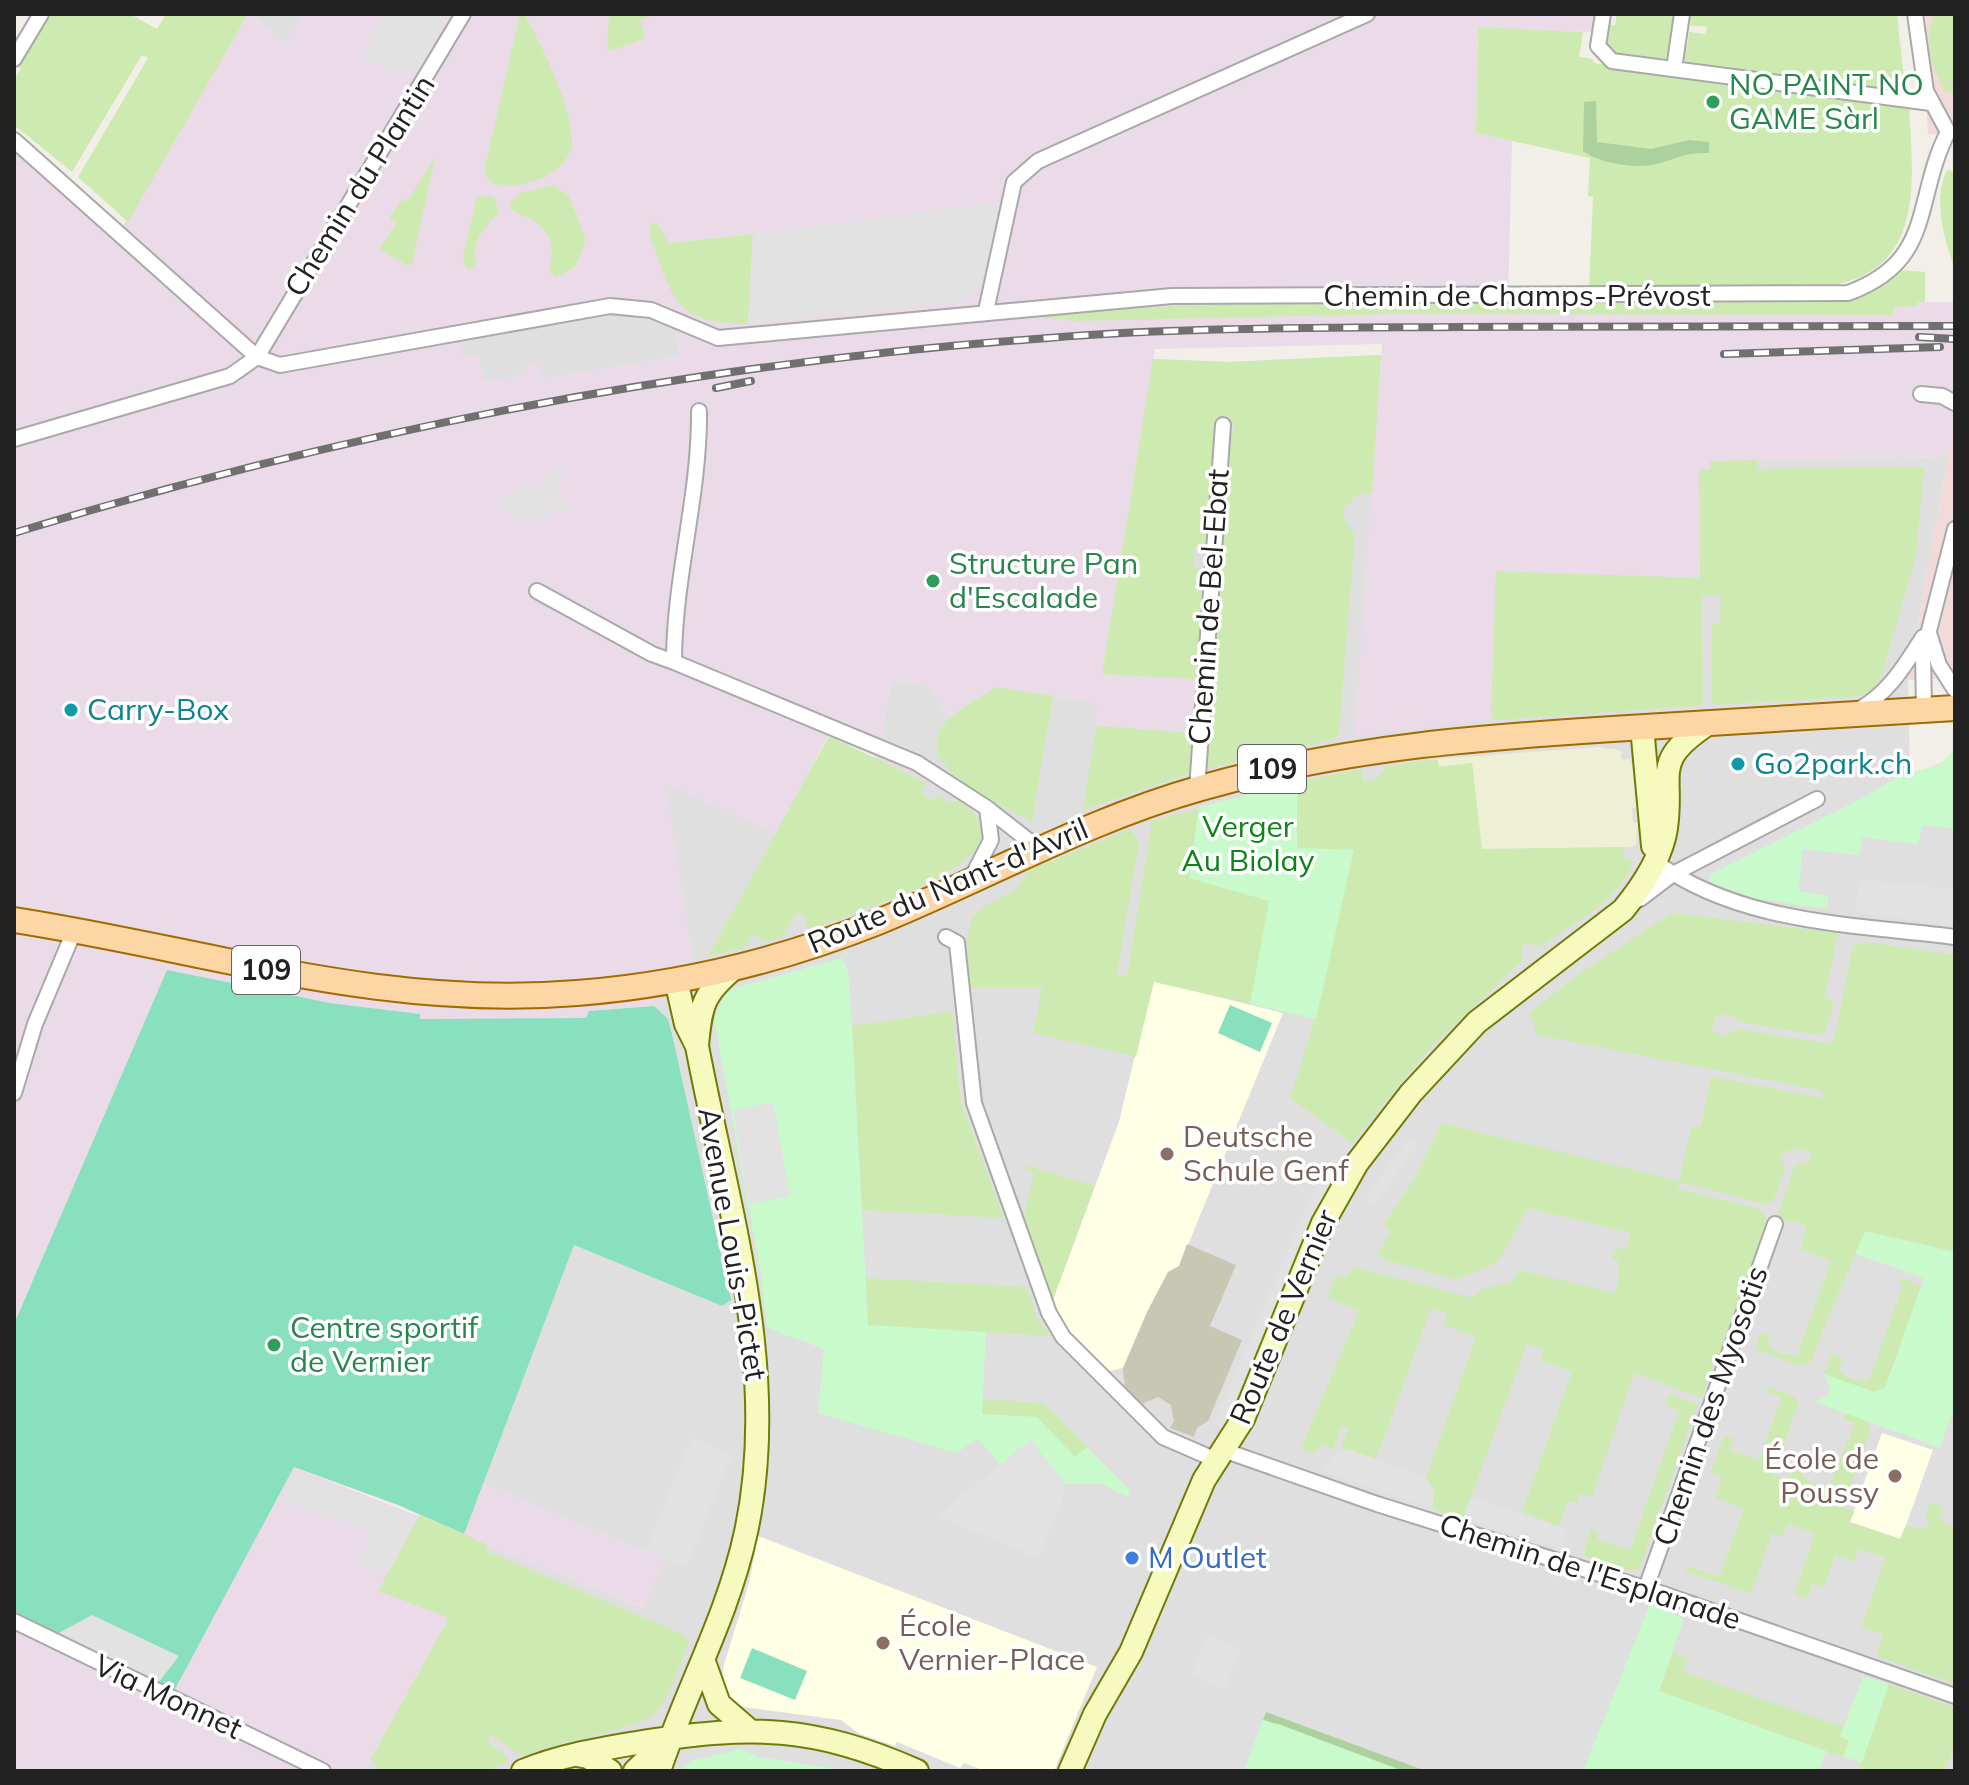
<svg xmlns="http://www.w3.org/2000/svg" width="1969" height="1785" font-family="Mulish,sans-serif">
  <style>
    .residential { fill: #e0dfdf }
    .commercial { fill: #f2dad9 }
    .industrial { fill: #ebdbe8; fill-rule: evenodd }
    .education { fill: #ffffe5 }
    .construction { fill: #c7c7b4 }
    .farmland { fill: #eef0d5 }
    .grass { fill: #cdebb0 }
    .forest { fill: #add19e }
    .park { fill: #c8facc }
    .pitch { fill: #88e0be }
    .parking { fill: #e2e2e2 }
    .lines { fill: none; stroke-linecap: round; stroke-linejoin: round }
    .street-casing { stroke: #a9a9a9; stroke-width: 18 }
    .secondary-casing { stroke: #707d05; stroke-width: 26 }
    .primary-casing { stroke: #a06b00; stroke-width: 28 }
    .street { stroke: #fff; stroke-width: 14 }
    .secondary { stroke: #f7fabf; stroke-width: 22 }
    .primary { stroke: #fcd6a4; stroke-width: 24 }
    .rail-casing { stroke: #707070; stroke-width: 8 }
    .rail { stroke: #fff; stroke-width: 5; stroke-dasharray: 15; stroke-linecap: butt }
    .leisure-dot { fill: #2e9e5b; stroke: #fff; stroke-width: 3 }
    .culture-dot { fill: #0f9aa8; stroke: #fff; stroke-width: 3 }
    .education-dot { fill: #8d6e63; stroke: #fff; stroke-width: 3 }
    .shop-dot { fill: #3f7fe0; stroke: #fff; stroke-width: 3 }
    .labels { text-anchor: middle; stroke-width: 7; stroke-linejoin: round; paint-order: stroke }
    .shield { fill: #fff; stroke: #646464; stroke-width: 2 }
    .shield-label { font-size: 28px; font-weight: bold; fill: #222 }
    .leisure-label { font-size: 30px; fill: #27864d; stroke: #fff; text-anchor: start }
    .street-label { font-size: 30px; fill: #222; stroke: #fff }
    .culture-label { font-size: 30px; fill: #0d838f; stroke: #fff; text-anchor: start }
    .park-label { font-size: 30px; fill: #0c8416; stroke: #fff }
    .education-label { font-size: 30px; fill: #785e54; stroke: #fff; text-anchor: start }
    .shop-label { font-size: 30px; fill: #366cbe; stroke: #fff; text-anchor: start }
  </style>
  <rect width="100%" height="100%" fill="#f2efe9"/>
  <path class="residential" d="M249 14H304L286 43Z
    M595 314 671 315 680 352 678 357 542 379 538 364 525 374 483 383 463 358 459 340Z
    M1381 355 1356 735 1496 571 1701 577 1699 469 1710 461 1948 456 1908 680 1910 776 1955 757V1771H364L488 1545 644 1608 663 1559 482 1483 574 1245 722 1306 730 1300 672 1034 668 1019 654 1006 692 958 665 783 878 757 891 680 926 685 996 687 1098 703 1096 725 1153 359 1228 362Z"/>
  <path class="commercial" d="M1922 14H1955V134H1928Z
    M1955 422V678L1908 680 1948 456Z"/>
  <path class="industrial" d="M248 14 286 43 304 14H609V25L638 14H1598L1593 32 1478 28 1476 133 1512 141 1508 302 1845 299 1917 306V302H1955V422L1948 456 1711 461V469L1699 470 1701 578 1496 572 1491 720 1355 736 1382 344 1155 349 1102 674 1197 679 1194 733 1096 726 1097 703 996 687 949 719 926 685 891 680 878 757 828 736 776 834 666 784 692 958 654 1006 589 1011 587 1018 466 1020 420 1019V1014L330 1003 86 1163 14 1323V149L116 238ZM753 234 710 320 679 304 668 243ZM595 314 671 315 680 351 678 357 542 379 538 363 524 366 525 374 484 383 479 355 463 358 460 340Z
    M294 1467 464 1534 482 1483 664 1559 645 1608 488 1546 364 1771H14V1611L174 1690Z"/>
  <path class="education" d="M1153 981 1283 1013 1179 1267 1168 1272 1123 1368 1110 1371 1061 1324 1052 1302 1119 1122Z
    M1882 1433 1933 1450 1901 1539 1850 1522Z
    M758 1536 1097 1667 1054 1771H985L964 1763 960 1768 897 1742 895 1746 860 1734 841 1720 735 1706 724 1689 723 1668 749 1583Z"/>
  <path class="construction" d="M1187 1244 1236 1265 1210 1326 1242 1340 1208 1421 1197 1428 1194 1437 1170 1428 1174 1421 1171 1405 1158 1397 1142 1404 1125 1389 1123 1368 1147 1312 1168 1272 1179 1266Z"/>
  <path class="farmland" d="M1600 747 1619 750 1623 753 1620 757 1624 761 1628 758 1632 765 1637 807 1632 808 1633 822 1638 823 1636 844 1631 847 1481 849 1472 763 1438 767 1437 759Z"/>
  <path class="grass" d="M48 14H130L157 29 166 14H248L128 222 78 177 148 58 142 55 72 172 14 125V80L21 69 18 66Z
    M520 14 525 15C543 49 574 109 572 147 563 177 516 193 489 182L484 171Z
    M609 14H654L640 20 646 38 607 52Z
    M1617 14H1678L1669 60 1660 63 1614 57 1603 42 1604 24 1615 25Z
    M1685 14H1897L1906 96 1689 65 1680 54 1681 46 1688 44 1689 32 1705 34 1707 27 1686 25Z
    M1934 14H1955V93L1945 92C1932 69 1922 39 1934 14Z
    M1478 27 1583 32 1579 57 1593 59 1594 63 1732 81 1746 88 1752 84 1909 106C1913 178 1925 265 1838 284L1589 289 1593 197 1588 196 1590 158 1476 133Z
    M435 158 412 264 408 266 380 249 396 223 389 219 402 199 407 202Z
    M1947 170 1955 171V270C1945 242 1932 199 1947 170Z
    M554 185 569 196 586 240 575 267 556 277 549 270C560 236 540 221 512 211L510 203 520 193Z
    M486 195 495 198 499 213C485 228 471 239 476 263L471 269 466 268 463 256 477 197Z
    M657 222 668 243 753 234 748 324C727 325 692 321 678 302 665 285 659 257 650 238V226Z
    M1901 270 1925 272V302H1917V306L1893 307V315L1396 314 1077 321 1031 316 1231 302 1852 300Z
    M1381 355 1372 494 1359 493 1345 507 1343 518 1355 534 1339 734 1334 739 1205 769 1227 436 1233 432V421L1228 416 1216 419 1213 425 1217 433 1207 548H1194L1193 567 1205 569 1197 679 1102 674 1153 359 1228 362Z
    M1757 460 1758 469 1924 467 1916 556 1882 674 1873 689 1860 696 1718 705 1712 701V624L1720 623 1721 596H1702L1703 702 1700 706 1495 720 1491 715 1496 571 1700 578 1699 469H1711L1710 461Z
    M996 687 1053 696 1032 822C1002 805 902 764 949 719 962 706 981 697 996 687Z
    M1096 726 1194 733 1191 769 1185 775 1083 810Z
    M829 736 925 782 923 795 933 801 937 795 951 803 957 800C978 814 985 823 979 848 941 887 862 909 811 929L806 926V917L797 912 783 937 764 942 753 933 745 947 708 957Z
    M1437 759 1439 767 1472 763 1482 849 1623 847 1624 857 1634 861C1618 902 1574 923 1539 947L1525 942 1521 953 1523 960 1429 1049 1352 1143 1290 1098 1315 1019 1154 982 1136 1057 1033 1033 1042 987H969L967 940 972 918 980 909 1016 890 1029 870 1130 829 1139 842 1117 975 1127 977 1152 821 1297 782 1362 769 1363 782 1376 780 1388 766Z
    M1672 913 1838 933 1825 996 1834 1003 1825 1032 1819 1035 1739 1022 1730 1015H1716L1712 1031 1723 1036 1737 1029 1833 1044 1853 946 1867 942 1955 955V1252L1865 1231C1847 1276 1827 1317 1811 1362L1800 1366 1755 1349 1761 1332 1770 1335 1767 1345 1777 1352 1797 1356 1831 1261 1801 1250 1806 1225 1777 1218 1795 1164H1809L1811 1152 1794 1148 1780 1155 1785 1168 1773 1202 1761 1203 1679 1182 1678 1189 1759 1209 1767 1219 1718 1363H1714L1702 1398 1634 1373 1592 1497 1580 1493 1577 1503 1568 1501 1559 1526 1522 1512 1572 1372 1540 1360 1544 1350 1527 1344 1463 1519 1432 1509 1434 1490 1426 1478 1476 1337 1443 1325 1447 1314 1431 1308 1376 1460 1341 1447 1348 1429 1342 1426 1333 1449 1319 1444 1314 1454 1301 1448 1359 1311 1327 1297 1336 1275 1345 1278 1354 1267 1472 1298 1484 1288 1511 1282 1520 1270 1615 1293 1620 1271 1617 1268 1619 1260 1611 1258 1617 1248 1626 1250 1630 1233 1528 1208 1498 1262 1456 1280 1389 1261 1377 1254 1391 1232 1384 1224 1414 1179 1442 1123 1679 1181 1692 1126 1701 1127 1711 1076 1822 1098 1823 1091 1537 1035 1530 1013 1577 975Z
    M952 1011 961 1103 1004 1218 862 1210 852 1026Z
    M1026 1165 1095 1186 1052 1302 1024 1216 1034 1173 1025 1169Z
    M866 1278 1027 1287 1038 1320 1050 1336 868 1326Z
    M1901 1278 1921 1286 1885 1388 1874 1392 1824 1374 1831 1354 1843 1358 1839 1370 1849 1378 1869 1381 1903 1285 1899 1284Z
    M1768 1387 1794 1396 1798 1404 1773 1475 1787 1480 1794 1459 1806 1464 1802 1476 1811 1483 1829 1486 1855 1423 1844 1419 1846 1413 1863 1419 1871 1428 1843 1507 1854 1512 1850 1522 1900 1539 1906 1525 1920 1529 1929 1526 1926 1514 1930 1502 1943 1507 1938 1519 1955 1528V1684L1876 1656 1883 1635 1861 1627 1885 1558 1858 1549 1853 1562 1835 1555 1824 1588 1812 1584 1807 1599 1794 1594 1815 1534 1788 1524 1783 1536 1772 1533 1751 1594 1685 1571 1687 1566 1719 1577 1744 1509 1715 1498 1722 1477 1711 1473 1724 1435 1733 1439 1730 1450 1760 1460 1781 1398 1766 1392Z
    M1669 1394 1698 1404 1640 1567 1632 1571 1583 1555 1591 1529 1598 1532 1597 1539 1630 1550 1679 1411 1665 1405Z
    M983 1399 1044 1403 1087 1447 1075 1458 982 1414Z
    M420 1515 488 1545 486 1551 683 1634 689 1643C679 1665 670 1698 653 1715 641 1727 550 1744 523 1756L491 1735 487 1742 507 1756 508 1762 489 1771H375L377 1764 370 1760 449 1618 378 1591Z
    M1672 1653 1688 1658 1683 1672 1844 1727 1840 1737 1849 1740 1843 1757 1659 1691Z
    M1889 1684 1955 1708V1746L1944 1771 1859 1769Z"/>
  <path class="forest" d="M1596 101 1597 142 1651 149 1689 140 1709 142V153C1685 153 1683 156 1661 163 1640 170 1600 164 1583 151L1584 102Z
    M1266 1712 1426 1771H1403L1263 1720Z"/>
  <path class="park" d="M1955 749V829L1922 825 1918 844 1862 837 1859 855 1802 849 1799 891 1828 896 1827 909 1753 898 1710 882 1709 875 1857 801 1901 775 1940 765Z
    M1297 782V848L1354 850 1316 1019 1250 1004 1269 901 1189 878 1199 807Z
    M842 958 848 971 852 1026 868 1325 986 1332 982 1414 1037 1417 1075 1457 1087 1447 1131 1491 1128 1497 1102 1484H1065L1031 1440 1000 1465 978 1439 956 1453 818 1413 824 1349 767 1328 761 1275 714 1019 724 996 735 988Z
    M1865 1231 1955 1252V1314L1951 1324 1955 1326V1406L1940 1448 1815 1402 1827 1396 1830 1388 1824 1374 1874 1392 1885 1388 1924 1278 1855 1254Z
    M1650 1604 1684 1619 1659 1691 1826 1751 1819 1771H1583Z
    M1863 1676 1889 1684 1862 1762 1843 1757 1849 1740 1840 1737Z
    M1263 1720 1281 1725 1403 1771H1244Z
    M740 1749 759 1757 849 1771H680L691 1761Z"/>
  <path class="pitch" d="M167 970 330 1003 420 1014V1019L586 1018 589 1011 654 1006 668 1019 672 1034 731 1300 722 1306 574 1245 464 1534 398 1505 294 1467 174 1691 14 1611V1324Z
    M1230 1005 1272 1023 1260 1052 1218 1033Z
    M752 1648 807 1671 795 1700 740 1678Z"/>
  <path class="parking" d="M385 14H449L416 73 402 69 397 76 361 54Z
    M999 202 982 281 969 298 955 303 748 324 753 234Z
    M550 470 564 472 557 499 571 505 568 513 551 507 548 519 536 517 529 523 495 507 504 496 524 483 541 489Z
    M1860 879 1955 890V926L1855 912Z
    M773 1102 790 1196 749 1204 733 1110Z
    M1409 1137 1418 1144 1374 1205 1365 1199Z
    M1324 1165 1334 1169 1224 1428 1214 1423Z
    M692 1438 732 1454 686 1568 645 1551Z
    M1030 1440 1065 1484 1062 1500 1038 1558 938 1516Z
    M1348 1449 1426 1478 1434 1490 1432 1509 1325 1472 1330 1458Z
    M294 1472 417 1517 386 1574 358 1565 371 1531 281 1501Z
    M1471 1497 1568 1530 1561 1549 1463 1519Z
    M92 1615 179 1656 158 1683 57 1634Z
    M1207 1636 1241 1649 1224 1689 1191 1675Z"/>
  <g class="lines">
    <defs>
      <path id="street" d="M1603 14 1598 46 1612 61 1931 103
        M1915 14 1926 91 1948 132
        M14 59 41 14
        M1674 69 1682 14
        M14 140 257 357 280 365 610 306 651 310 718 338 1172 296 1848 293C1936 261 1913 200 1948 132
        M986 311 1014 182 1038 161 1367 14
        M1921 394 1942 396 1955 403
        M699 411C700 495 674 577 674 662L917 763 987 808 1038 848
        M14 439 230 376 257 357 463 14
        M537 591 652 654 674 662
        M1929 633 1939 665 1955 690
        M1858 710C1889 693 1905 665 1923 637
        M1924 710 1923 654 1955 529
        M1197 789 1223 425
        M1653 860C1739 924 1852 924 1955 937
        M972 877 991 840 987 808
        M1640 899 1673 874 1817 799
        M946 937 957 943 974 1103 1049 1313 1063 1337 1163 1437 1216 1460
        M14 1093 35 1024 75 929
        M1223 1450 1377 1504 1663 1594 1955 1696
        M1646 1588 1775 1224
        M14 1621 323 1771"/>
      <path id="secondary" d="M1642 727 1653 846
        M697 1045C701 1004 703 994 735 967
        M704 1662 719 1704 749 1730
        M577 1755 588 1757 610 1771
        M523 1771C561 1755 601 1749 642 1742 753 1725 812 1725 917 1771
        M635 1771 669 1739
        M659 1771C686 1690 728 1616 746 1532 781 1370 727 1205 697 1046L686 1024 676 980
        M1070 1771 1095 1714 1131 1652 1204 1480 1243 1419 1323 1223 1357 1163 1411 1093 1477 1022 1623 910C1641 888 1662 857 1666 828 1674 771 1650 762 1709 723"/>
      <path id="primary" d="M14 920C208 950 377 1009 577 993 680 985 782 960 878 922 986 878 1087 820 1201 788 1347 746 1494 736 1645 727 1749 721 1852 714 1955 708"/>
    </defs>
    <use href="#street" class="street-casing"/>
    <use href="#secondary" class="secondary-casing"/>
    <use href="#primary" class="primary-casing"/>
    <use href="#street" class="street"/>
    <use href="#secondary" class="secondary"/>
    <use href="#primary" class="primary"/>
    <defs>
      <path id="rail" d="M1919 337 1955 339
        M1724 354 1940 347
        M716 388 751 381
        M14 533C351 430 697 363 1048 338 1186 327 1324 328 1462 327 1626 327 1791 326 1955 326"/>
    </defs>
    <use href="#rail" class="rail-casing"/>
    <use href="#rail" class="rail"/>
  </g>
  <g class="leisure-dot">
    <circle cx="1713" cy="102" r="8"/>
    <circle cx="933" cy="581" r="8"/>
    <circle cx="274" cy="1345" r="8"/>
  </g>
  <g class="culture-dot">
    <circle cx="71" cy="710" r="8"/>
    <circle cx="1738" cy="764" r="8"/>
  </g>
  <g class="education-dot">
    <circle cx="1167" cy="1154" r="8"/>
    <circle cx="1895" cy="1476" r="8"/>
    <circle cx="883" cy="1643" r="8"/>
  </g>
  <circle class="shop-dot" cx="1132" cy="1558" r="8"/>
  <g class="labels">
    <g class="shield">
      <rect x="1238" y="745" width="68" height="48" rx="6"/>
      <rect x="232" y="946" width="68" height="48" rx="6"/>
    </g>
    <g class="shield-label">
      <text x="1272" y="779">109</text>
      <text x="266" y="980">109</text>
    </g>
    <g class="leisure-label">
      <text x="1729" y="95">NO PAINT NO<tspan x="1729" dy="34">GAME Sàrl</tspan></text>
      <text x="949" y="574">Structure Pan<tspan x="949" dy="34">d'Escalade</tspan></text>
      <text x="290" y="1338">Centre sportif<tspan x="290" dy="34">de Vernier</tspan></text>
    </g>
    <g class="street-label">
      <text transform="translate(360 186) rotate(-58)" y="10">Chemin du Plantin</text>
      <text x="1517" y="306">Chemin de Champs-Prévost</text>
      <text transform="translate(1209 607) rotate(-86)" y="10">Chemin de Bel-Ebat</text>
      <text transform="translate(948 886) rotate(-23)" y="10">Route du Nant-d'Avril</text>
      <text transform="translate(732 1244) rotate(80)" y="10">Avenue Louis-Pictet</text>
      <text transform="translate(1284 1317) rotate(-67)" y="10">Route de Vernier</text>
      <text transform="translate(1711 1406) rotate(-71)" y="10">Chemin des Myosotis</text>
      <text transform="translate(1590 1572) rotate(18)" y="10">Chemin de l'Esplanade</text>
      <text transform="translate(168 1697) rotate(25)" y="10">Via Monnet</text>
    </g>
    <g class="culture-label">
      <text x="87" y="720">Carry-Box</text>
      <text x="1754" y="774">Go2park.ch</text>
    </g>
    <g class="park-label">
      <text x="1248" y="837">Verger<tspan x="1248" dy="34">Au Biolay</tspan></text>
    </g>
    <g class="education-label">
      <text x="1183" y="1147">Deutsche<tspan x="1183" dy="34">Schule Genf</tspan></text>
      <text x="1879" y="1469" text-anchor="end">École de<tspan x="1879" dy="34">Poussy</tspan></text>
      <text x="899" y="1636">École<tspan x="899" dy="34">Vernier-Place</tspan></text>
    </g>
    <g class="shop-label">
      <text x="1148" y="1568">M Outlet</text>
    </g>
  </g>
  <rect width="1969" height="1785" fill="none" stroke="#222222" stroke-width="32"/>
</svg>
